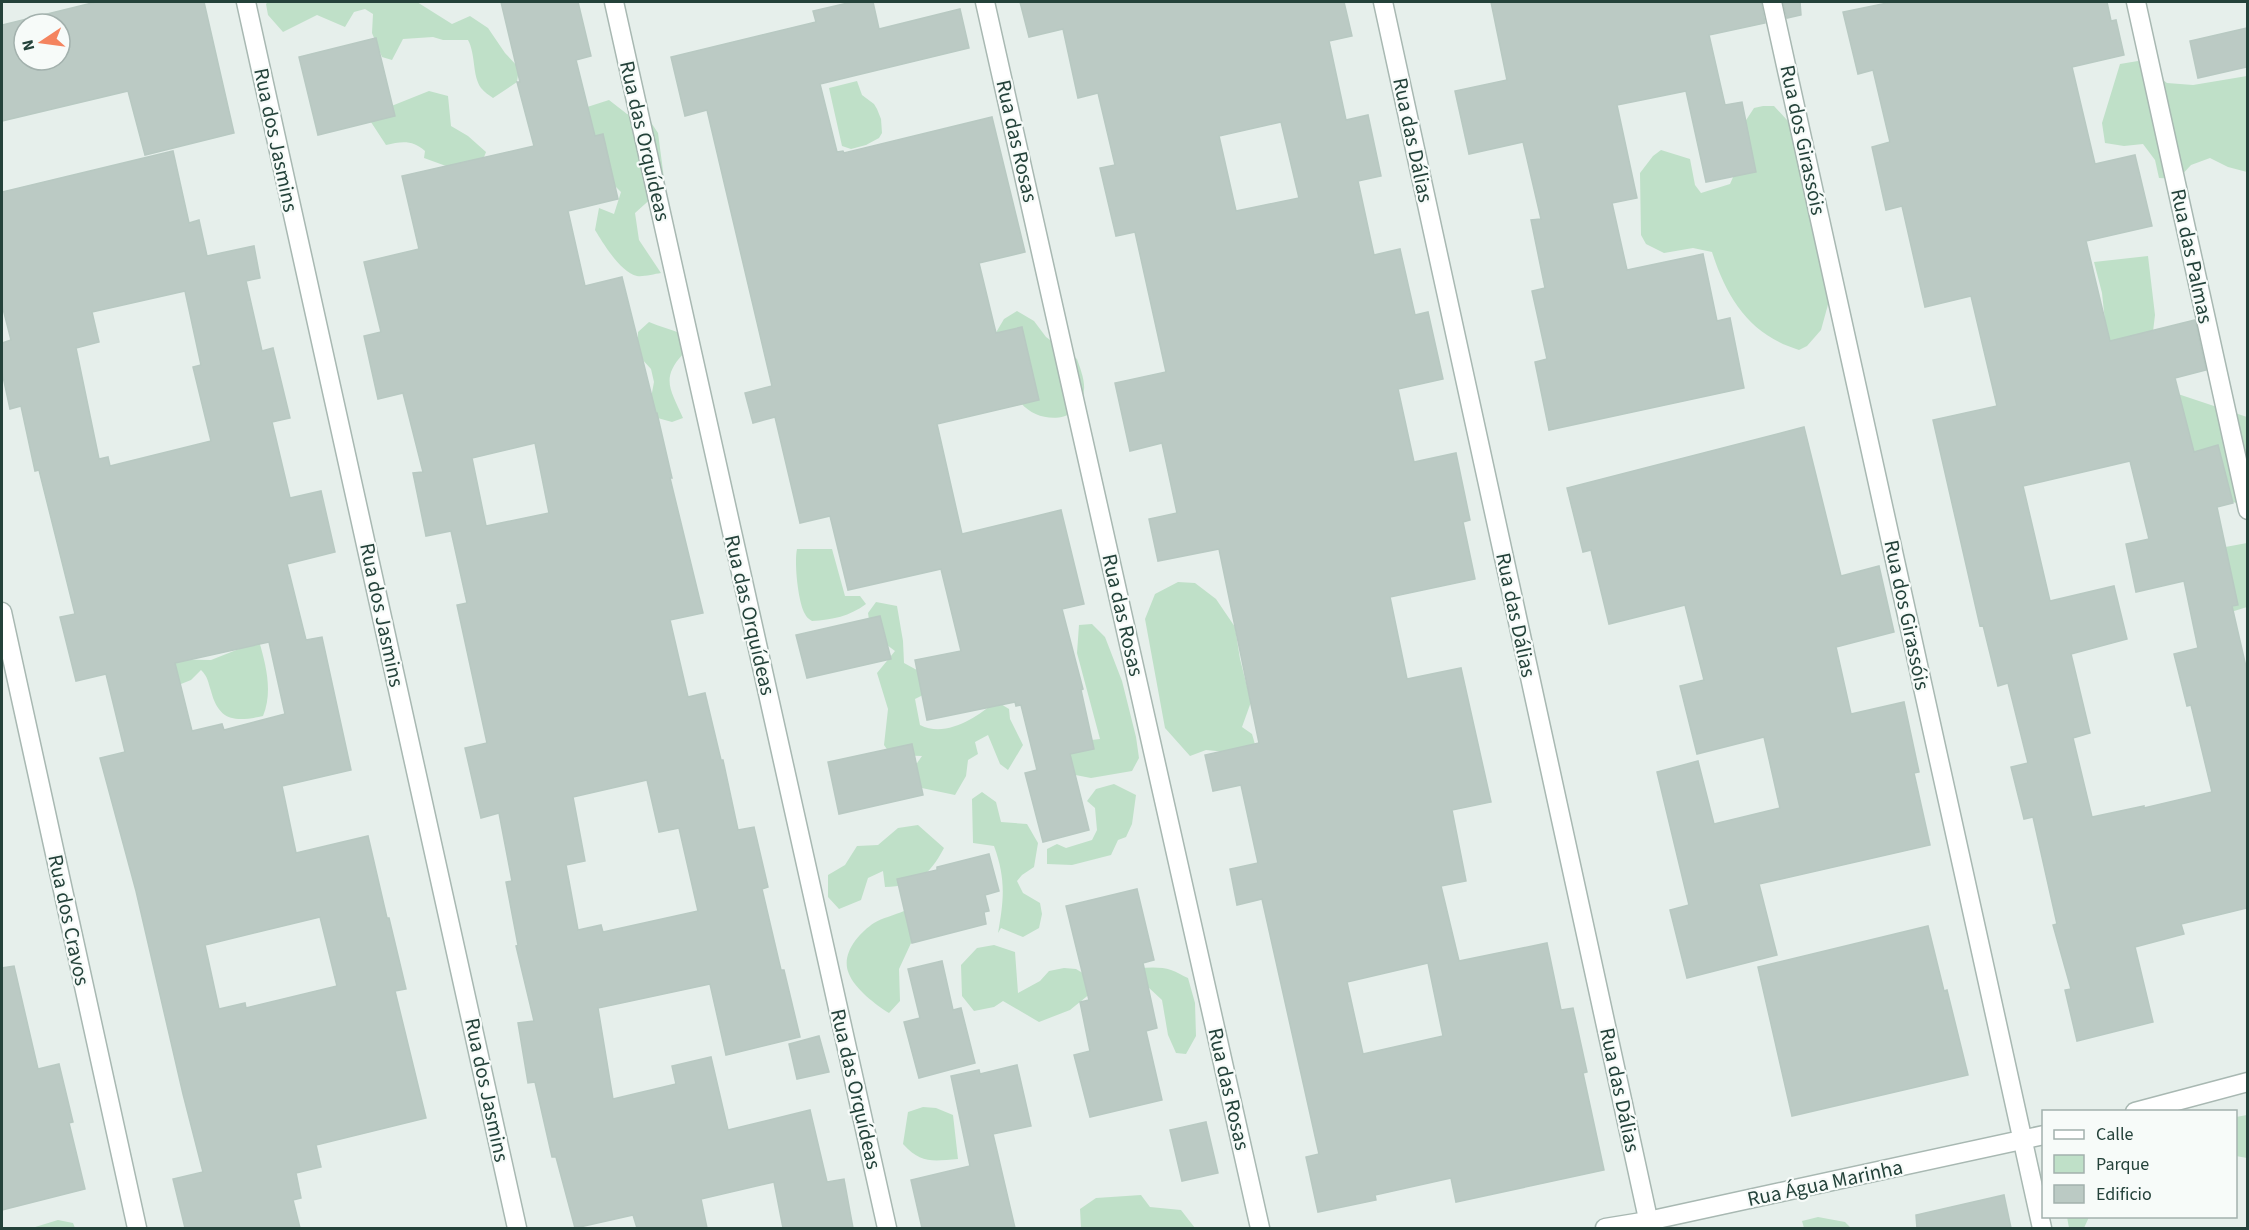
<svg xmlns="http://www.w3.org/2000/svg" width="2249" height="1230" font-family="'Source Sans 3',sans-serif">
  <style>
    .green { fill: #bfe0c8 }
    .building { fill: #bbcac4; stroke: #b8c9c2; stroke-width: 1.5; fill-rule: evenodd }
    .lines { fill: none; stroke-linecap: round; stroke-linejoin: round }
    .street-casing { stroke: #a8b8b2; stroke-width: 21 }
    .street { stroke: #fff; stroke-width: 18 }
    .labels { text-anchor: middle; stroke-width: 4.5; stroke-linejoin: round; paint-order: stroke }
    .street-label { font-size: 21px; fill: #24423a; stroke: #f7fbf9 }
  </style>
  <rect width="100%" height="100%" fill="#e6efeb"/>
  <path class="green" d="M268 2H417L452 24 470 16 488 28 505 53 519 68 517 82 493 98C489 95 484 92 481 88 472 75 476 55 468 40H443L433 37 403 39 392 60 382 57 372 33 373 14 365 9 354 12 345 27 317 15 283 32 268 15 266 4Z
    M2138 61 2167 83 2193 85 2247 76V172L2228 167 2210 158 2191 165 2178 179 2159 178 2155 160 2143 144 2124 146 2105 143 2102 123 2120 64Z
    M857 81 862 95 874 104 877 109 881 119 882 133 879 138 866 145 851 149 842 146 829 88Z
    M429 91 448 96 451 126 468 136 486 152 479 170 445 187 446 166 424 158 425 151C413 140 402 141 386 145L369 119 384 109Z
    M609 100 627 114 650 121 658 133 665 186 635 213 639 240 661 273C654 274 643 277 637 276 621 273 603 243 595 230L599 208 614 214 621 192 607 178 581 109Z
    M1763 106H1774L1787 120 1802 146 1832 290 1821 330 1807 346 1799 350C1750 335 1727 299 1712 252L1693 248 1664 253 1646 244 1641 235 1640 173 1653 156 1661 150 1690 159 1695 185 1701 193 1730 184 1734 175 1737 134 1754 108Z
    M2148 256 2155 315 2152 340H2107L2102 293 2094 262Z
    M1017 311 1034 321 1046 337 1077 359C1080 368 1085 380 1084 390 1082 424 1039 425 1021 403 1012 391 999 356 991 341L1004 319Z
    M649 322C660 327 671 329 682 334L683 354C660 379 671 390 683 418L672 422 654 417 651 398 654 382 651 369 641 358 638 345V332Z
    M2175 393 2247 417V506L2226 500 2159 402Z
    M2247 543V607L2231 612 2220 548Z
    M797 549H832L845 596H860L866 604C850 616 832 620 812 621 809 619 806 617 805 614 798 602 794 562 797 549Z
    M1178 582 1195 583 1216 599 1235 627 1240 659 1251 702 1242 727 1252 734 1258 755 1206 750 1190 756 1165 728 1145 619 1155 594Z
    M876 602 897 606 903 641 904 663 926 675 931 691 915 699 920 725C946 738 976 718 996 701L1009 709 1010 719 1023 745 1008 770 1000 764 988 735 975 742 978 754 968 760 966 776 955 795 917 787 908 776 922 756 891 755 884 745 888 709 877 673 895 651 871 633 868 613Z
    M1092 624 1105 637 1122 681 1136 737 1139 758 1132 771 1091 778 1065 773 1062 751 1075 742 1100 739 1077 653 1079 625Z
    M259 641C266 665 273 692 263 716 236 722 219 722 211 691 208 682 208 677 201 670L191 680 176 686 149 659 211 660Z
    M1114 784 1136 795 1132 824 1126 837 1118 840 1111 855 1072 865 1047 864V849L1057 844 1066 848 1092 840 1097 830 1095 808 1087 801 1096 789Z
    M982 792 996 802 1001 822 1027 824 1038 843 1034 867 1022 875 1017 881 1023 893 1040 903 1042 914 1039 928 1023 937 1001 928 998 933C1004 899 1006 879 994 846L973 843 972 799Z
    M918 825 944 848C929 876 916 886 885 887L883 871 868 878 861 900 839 909 828 897V875L845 865 857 846 878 845 898 828Z
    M904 911 918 928 899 969 900 1001 889 1013C876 1005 855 989 849 974 840 954 859 933 874 923 882 918 895 915 904 911Z
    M994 945 1015 952 1018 993 1040 981 1049 971 1064 968 1076 969 1096 981C1115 972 1150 963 1171 970 1177 972 1183 976 1188 978L1195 1003 1196 1036 1186 1054 1176 1053 1168 1035 1162 1000 1148 987 1132 981 1091 993 1070 1010 1039 1022 1003 1001 994 1007 974 1011 962 996 961 965 977 948Z
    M923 1107 936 1108 953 1115 958 1159C933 1161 921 1164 903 1144L908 1112Z
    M2247 1115V1158L2236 1156V1117Z
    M1141 1195 1150 1207 1181 1210 1195 1228H1081L1080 1209 1096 1198Z
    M1818 1217 1845 1222 1851 1228H1804L1802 1221Z
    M2067 1217V1216L2089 1217 2084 1228H2069Z
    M58 1220 73 1223 75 1228H32Z"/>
  <path class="building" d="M96 2H204L234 133 145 155 128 91 2 121V25ZM24 24H60V60H24Z
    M501 2H578L591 56 576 60 595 136 603 134 618 199 568 211 585 286 622 277 656 413H657L672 478H670L703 613 670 620 688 697 705 693 721 760H723L738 830 754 827 768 887 762 889 781 970H784L800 1037 726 1055 710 984 598 1008 613 1099 676 1084 672 1066 711 1057 728 1130 810 1110 827 1182 844 1179 853 1228H783L774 1182 701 1199 707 1228H637L633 1215 575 1228 556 1157H552L535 1082 528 1083 518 1023 534 1021 516 946 518 945 506 882 512 881 499 813 481 818 465 748 487 743 457 605 467 603 451 531 426 536 413 473 423 472 403 393 378 399 364 336 381 332 364 262 419 249 402 176 534 146 517 82H520ZM535 443 549 513 486 526 472 458ZM647 780 659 832 679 828 698 911 603 932 601 925 578 930 566 865 585 861 573 797Z
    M852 2H873L879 29 960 9 969 48 820 84 837 152 843 151 844 153 992 117 1025 252 979 263 996 333 1022 327 1039 400 937 424 962 534 1061 510 1084 604 1062 609 1083 689 1081 690 1094 749 1070 754 1089 830 1043 842 1025 773 1037 770 1021 705 1016 706 1015 702 927 720 915 660 961 651 941 569 848 590 830 516 800 523 775 417 753 423 745 393 772 386 707 110 685 116 671 57 816 22 813 11Z
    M1020 2H1344L1352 36 1329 41 1346 120 1368 115 1381 176 1358 181 1374 255 1400 249 1415 315 1428 312 1443 379 1398 389 1414 462 1456 453 1470 520 1463 522 1475 579 1390 597 1407 679 1461 668 1491 802 1452 810 1466 881 1441 886 1459 961 1547 943 1561 1010 1573 1008 1587 1072 1583 1073 1604 1170 1456 1202 1451 1178 1375 1195 1376 1200 1318 1212 1306 1157 1319 1154 1262 899 1237 905 1230 869 1258 863 1241 785 1213 791 1205 755 1259 743 1219 549 1158 561 1149 519 1177 513 1162 443 1130 451 1115 383 1166 372 1135 232 1116 236 1100 168 1115 165 1098 93 1078 98 1063 29 1029 37ZM1281 122 1299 198 1236 211 1219 136ZM1428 963 1443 1036 1363 1054 1347 982Z
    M1491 2H1761L1765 23 1709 35 1725 105 1742 102 1756 172 1706 182 1686 91 1617 105 1637 198 1612 203 1627 270 1703 254 1717 321 1730 318 1744 388 1549 430 1535 362 1547 359 1532 291 1545 288 1531 220 1541 219 1523 142 1469 154 1455 91 1507 80Z
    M1783 2H1800L1801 15 1787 18Z
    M1892 2H2107L2111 21 2116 20 2124 55 2072 67 2095 164 2135 155 2152 226 2086 241 2110 341 2195 320 2206 370 2175 378 2194 452 2218 445 2233 503 2217 507 2238 605 2232 606 2247 671V908L2181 924 2184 934 2135 947 2153 1022 2077 1041 2065 990 2071 989 2053 925 2057 924 2033 817 2024 819 2011 767 2028 763 2008 683 1998 686 1983 625 1980 626 1933 420 1997 406 1971 296 1925 307 1902 206 1886 210 1872 147 1890 142 1873 70 1858 74 1843 12ZM2130 461 2149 539 2126 544 2136 592 2184 581 2198 648 2174 654 2187 706 2191 705 2212 792 2144 808V806L2092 817 2073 738 2090 733 2071 654 2127 639 2114 586 2050 601 2023 486Z
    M2247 28V67L2198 78 2190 41Z
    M376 38 395 116 318 135 299 57Z
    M173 151 189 223 199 220 207 256 254 246 260 278 246 281 262 351 273 348 290 418 272 422 290 498 321 491 335 552 287 564 306 640 322 637 351 770 282 786 296 853 368 836 387 918H389L406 989 395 991 426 1118 316 1145 321 1167 296 1173 301 1198 293 1200 300 1228H185L173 1179 203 1172 183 1094 136 891 100 758 125 752 106 674 76 681 60 617 75 614 39 470 35 471 21 406 10 409 2 372V343L11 340 2 305V192ZM185 291 201 365 193 367 211 441 110 466 108 457 99 459 76 348 99 342 92 312ZM269 642 285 714 224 730 222 724 192 731 175 663ZM320 917 337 986 246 1008 245 1003 219 1009 205 945Z
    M1804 427 1841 576 1879 566 1894 632 1836 647 1851 714 1904 702 1919 772 1914 773 1930 845 1759 884 1777 955 1687 978 1670 910 1689 905 1657 772 1698 761 1714 824 1780 808 1764 737 1697 754 1680 686 1704 680 1685 605 1609 624 1591 550 1583 552 1567 488Z
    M880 616 891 659 807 678 796 635Z
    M912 744 923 795 839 814 828 762Z
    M989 854 999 891 985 895 989 911 984 912 986 924 912 943 897 879 937 870V867Z
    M1137 889 1154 960 1143 963 1157 1028 1146 1031 1162 1100 1090 1117 1074 1055 1090 1051 1080 1002 1089 1000 1066 906Z
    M1928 926 1944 991 1947 990 1968 1075 1792 1116 1758 967Z
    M942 961 953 1010 961 1008 975 1063 919 1078 904 1022 920 1018 908 969Z
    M14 966 38 1069 59 1064 73 1122 69 1123 85 1189 2 1210V968Z
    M819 1036 829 1072 797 1079 789 1044Z
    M1017 1065 1031 1126 993 1134 1015 1228H922L911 1180 970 1166 951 1076 979 1070 980 1074Z
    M1206 1122 1218 1173 1182 1181 1170 1130Z
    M2004 1195 2011 1228H1917L1916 1215Z"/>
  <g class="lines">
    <defs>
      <path id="street" d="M246 2 517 1228
        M614 2 887 1228
        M985 2 1260 1228
        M1383 2 1650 1228
        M1772 2 2042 1228
        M2136 2 2248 510
        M2 612 137 1228
        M2135 1112 2248 1082
        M1605 1228 1648 1221 2044 1135"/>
    </defs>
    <use href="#street" class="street-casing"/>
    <use href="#street" class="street"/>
  </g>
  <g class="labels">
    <g class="street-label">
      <text transform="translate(276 140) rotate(78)" y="7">Rua dos Jasmins</text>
      <text transform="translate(1413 140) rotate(78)" y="7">Rua das Dálias</text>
      <text transform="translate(1803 140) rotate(78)" y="7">Rua dos Girassóis</text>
      <text transform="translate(645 141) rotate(77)" y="7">Rua das Orquídeas</text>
      <text transform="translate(1017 141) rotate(77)" y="7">Rua das Rosas</text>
      <text transform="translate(2192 256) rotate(78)" y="7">Rua das Palmas</text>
      <text transform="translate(382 615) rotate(78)" y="7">Rua dos Jasmins</text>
      <text transform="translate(750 615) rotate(77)" y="7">Rua das Orquídeas</text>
      <text transform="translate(1123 615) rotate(77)" y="7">Rua das Rosas</text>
      <text transform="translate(1516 615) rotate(78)" y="7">Rua das Dálias</text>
      <text transform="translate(1907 615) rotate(78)" y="7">Rua dos Girassóis</text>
      <text transform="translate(69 920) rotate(78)" y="7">Rua dos Cravos</text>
      <text transform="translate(856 1089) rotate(77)" y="7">Rua das Orquídeas</text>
      <text transform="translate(1229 1089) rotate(77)" y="7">Rua das Rosas</text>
      <text transform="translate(487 1090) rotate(78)" y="7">Rua dos Jasmins</text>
      <text transform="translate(1620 1090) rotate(78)" y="7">Rua das Dálias</text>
      <text transform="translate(1825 1183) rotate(-12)" y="7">Rua Água Marinha</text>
    </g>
  </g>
  <rect width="2249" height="1230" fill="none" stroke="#24423a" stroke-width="6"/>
  <rect x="2042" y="1110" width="195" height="108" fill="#f7fbf9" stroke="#a3b1ad" stroke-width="1.5"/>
  <rect x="2054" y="1130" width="30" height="9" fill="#ffffff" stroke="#a3b1ad" stroke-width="1.5"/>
  <text x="2096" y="1140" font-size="18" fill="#24423a">Calle</text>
  <rect x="2054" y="1155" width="30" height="18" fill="#bfe0c8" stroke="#a3b1ad" stroke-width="1.5"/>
  <text x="2096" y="1170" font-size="18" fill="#24423a">Parque</text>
  <rect x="2054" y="1185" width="30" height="18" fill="#bbcac4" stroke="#a3b1ad" stroke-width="1.5"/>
  <text x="2096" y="1200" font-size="18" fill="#24423a">Edificio</text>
  <g transform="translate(42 42) rotate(257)"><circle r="28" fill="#f7fbf9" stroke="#a3b1ad" stroke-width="1.5"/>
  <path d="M0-4.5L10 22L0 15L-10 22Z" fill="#f4845f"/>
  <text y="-9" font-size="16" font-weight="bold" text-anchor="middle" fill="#24423a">N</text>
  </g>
</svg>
